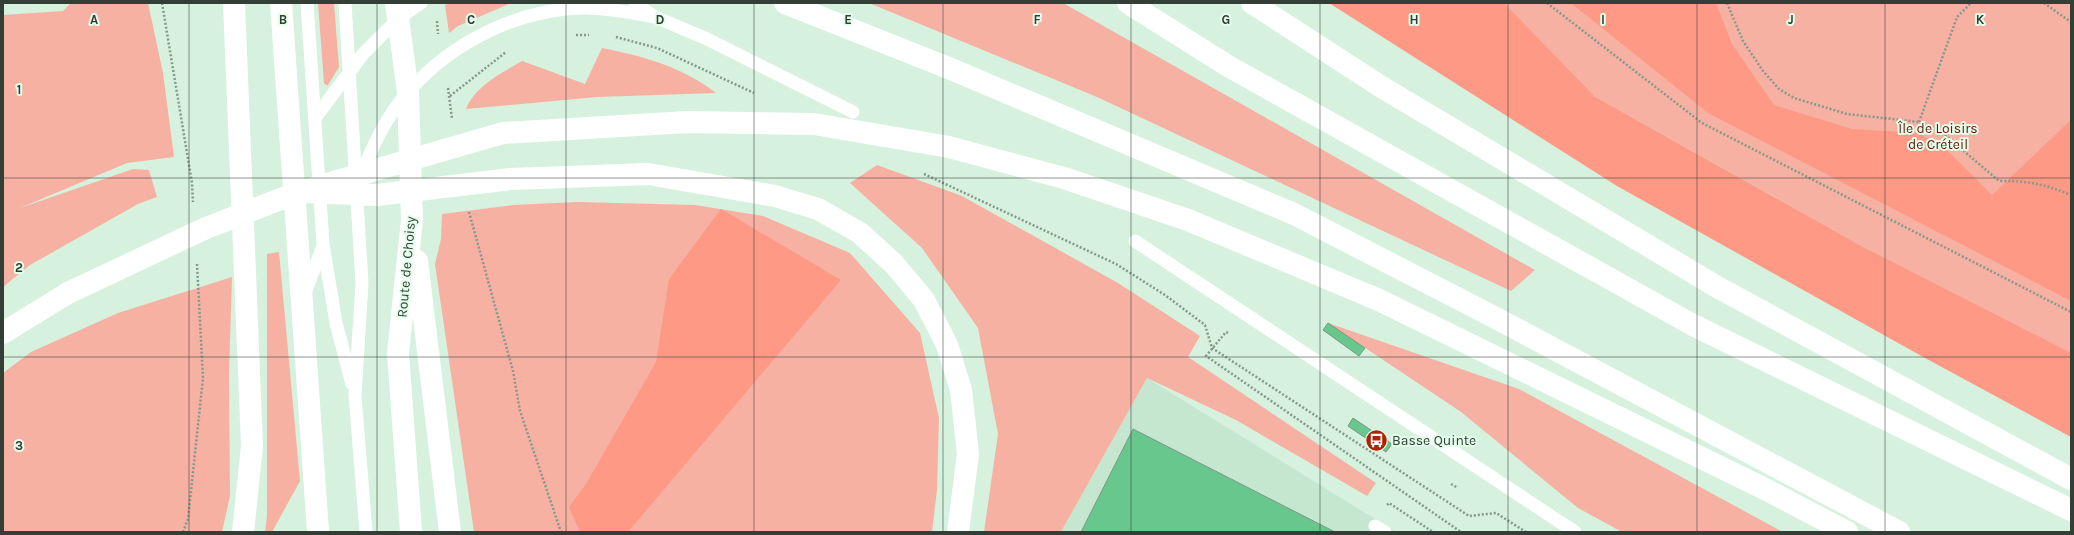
<svg xmlns="http://www.w3.org/2000/svg" width="2074" height="535" font-family="Karla,sans-serif">
  <style>
    .built { fill: #c5e7cf }
    .green { fill: #f6b1a2 }
    .forest { fill: #fd9984 }
    .building { fill: #68c78d; stroke: #7d9685 }
    .lines { fill: none; stroke-linecap: round; stroke-linejoin: round }
    .path { stroke: #85988b; stroke-width: 2.5; stroke-dasharray: 2 2; stroke-linecap: butt }
    .service { stroke: #fff; stroke-width: 13 }
    .primary { stroke: #fff; stroke-width: 22 }
    .trunk { stroke: #fff; stroke-width: 22 }
    .motorway { stroke: #fff; stroke-width: 22 }
    .grid { fill: none; stroke: #333e37; stroke-width: 1; stroke-opacity: 0.55 }
    .labels { text-anchor: middle; stroke-width: 4; stroke-linejoin: round; paint-order: stroke }
    .park-label { font-size: 14px; fill: #6e1605; stroke: #e3feeb }
    .street-label { font-size: 14px; fill: #333e37; stroke: #e3feeb }
    .poi-label { font-size: 14px; fill: #333e37; stroke: #e3feeb; text-anchor: start }
    .grid-label { font-size: 13px; text-anchor: middle; font-weight: bold; fill: #333e37; stroke: #e3feeb; stroke-width: 4; stroke-linejoin: round; paint-order: stroke }
  </style>
  <rect width="100%" height="100%" fill="#d6f1de"/>
  <path class="built" d="M1147 378 1396 532H1061Z"/>
  <path class="green" d="M71 3H148L163 73 174 157 127 163 20 208 133 169 149 170 157 197 138 204 30 265 3 287V15L63 11Z
    M318 3H334L339 67 328 85H326L324 83Z
    M450 3H511L458 26 449 33 445 5Z
    M869 3H1063L1535 270 1511 291 1097 97Z
    M1448 3H2071V363L1594 96Z
    M602 48C643 56 683 67 716 93L597 97 466 109C475 86 502 73 522 61L585 84Z
    M877 165 962 196 1118 283 1200 336 1188 357 1376 483 1367 496 1236 420 1147 378 1061 532H984L998 434 978 328 922 248 850 183Z
    M577 202 695 205 763 216 850 253 920 333 939 418 937 490 932 532H474L435 264 441 239 442 214 513 205Z
    M279 252 300 481 272 532H265L267 517V254Z
    M232 277 229 375 230 496 222 532H3V373L31 352 118 313Z
    M1328 323 1519 389 1783 532H1622L1578 508 1461 412Z"/>
  <path class="forest" d="M1329 3H1504L1594 96 1869 250 2071 353V437L1925 358 1617 186Z
    M1571 3H1716L1732 44 1774 105 1852 129 1917 133 1942 145 1992 195 2071 120V301L1708 113Z
    M721 209 841 280 628 532H580L569 507 586 484 656 362 669 279Z"/>
  <path class="building" d="M1328 323 1365 348 1359 356 1323 330Z
    M1353 418 1392 444 1386 452 1348 426Z
    M1133 429 1335 532H1081Z"/>
  <g class="lines">
    <path class="path" d="M162 3 192 183 193 202
      M1547 3 1702 123 2071 312
      M1727 3 1743 41 1763 71 1779 89 1794 98 1847 114 1919 122 1939 130 1999 181C2027 180 2046 185 2071 195
      M2044 3 2071 22
      M437 21 438 34
      M576 35H589
      M616 37 657 48 754 93
      M448 88 452 119
      M450 96 506 52
      M1919 122 1957 17 1971 3
      M924 174 1116 264 1165 295 1205 325 1212 348 1469 516 1496 513 1526 532
      M469 212 513 371 520 411 561 532
      M1228 333 1226 332 1206 356 1461 532
      M1451 484 1458 488
      M1387 505 1389 503 1433 532
      M183 532 188 519 203 378 197 264"/>
    <path class="service" d="M307 3 323 244 336 323 352 384
      M345 3 362 283 355 395 366 532
      M635 3 655 17 705 38 853 112
      M315 118 363 54 398 19 421 3
      M360 178C372 147 386 116 409 91 452 42 520 8 586 8 609 8 632 13 655 17
      M1135 241 1575 532
      M305 293 323 246
      M1375 526 1385 532"/>
    <path class="primary" d="M281 3 318 532
      M396 3 408 92 412 220 398 353 411 532
      M305 192 377 195 511 179 648 174 775 196 818 209 860 233 894 264 924 300 947 345 961 390 968 454 958 532
      M417 261 450 532"/>
    <path class="trunk" d="M785 3 951 69 1294 214 1492 316 1899 532
      M3 333 68 293 206 228 299 192 503 133 688 122 814 124 949 147 1064 178 1188 220 1379 300 1767 490 1847 532"/>
    <path class="motorway" d="M234 3 252 446 243 532
      M1128 3 1228 66 1693 325 2071 510
      M1252 3 1380 86 1719 288 2071 479"/>
  </g>
  <path class="grid" d="M189 3V532M377 3V532M566 3V532M754 3V532M943 3V532M1131 3V532M1320 3V532M1508 3V532M1697 3V532M1885 3V532M3 178H2071M3 357H2071"/>
  <defs>
    <symbol id="bus-disc" viewBox="-11 -11 22 22"><circle r="9.5" fill="#b02302" stroke="#e3feeb"/><path d="M-5-6H5V4H4V6H2V4H-2V6H-4V4H-5ZM-3.5-4V0h7V-4ZM-3.5 1.2v1.5H-2V1.2ZM2 1.2v1.5H3.5V1.2Z" fill="#fff"/></symbol>
  </defs>
  <g fill-rule="evenodd">
    <use href="#bus-disc" x="1364" y="428" width="25" height="25"/>
  </g>
  <g class="labels">
    <g class="park-label">
      <text x="1938" y="133">Île de Loisirs<tspan x="1938" dy="16">de Créteil</tspan></text>
    </g>
    <g class="street-label">
      <text transform="translate(406 267) rotate(-85)" y="5">Route de Choisy</text>
    </g>
    <g class="poi-label">
      <text x="1392" y="445">Basse Quinte</text>
    </g>
  </g>
  <g class="grid-label">
    <text x="94" y="24">A</text>
    <text x="283" y="24">B</text>
    <text x="471" y="24">C</text>
    <text x="660" y="24">D</text>
    <text x="848" y="24">E</text>
    <text x="1037" y="24">F</text>
    <text x="1226" y="24">G</text>
    <text x="1414" y="24">H</text>
    <text x="1603" y="24">I</text>
    <text x="1791" y="24">J</text>
    <text x="1980" y="24">K</text>
    <text x="19" y="94">1</text>
    <text x="19" y="272">2</text>
    <text x="19" y="450">3</text>
  </g>
  <rect width="2074" height="535" fill="none" stroke="#333e37" stroke-width="8"/>
</svg>
